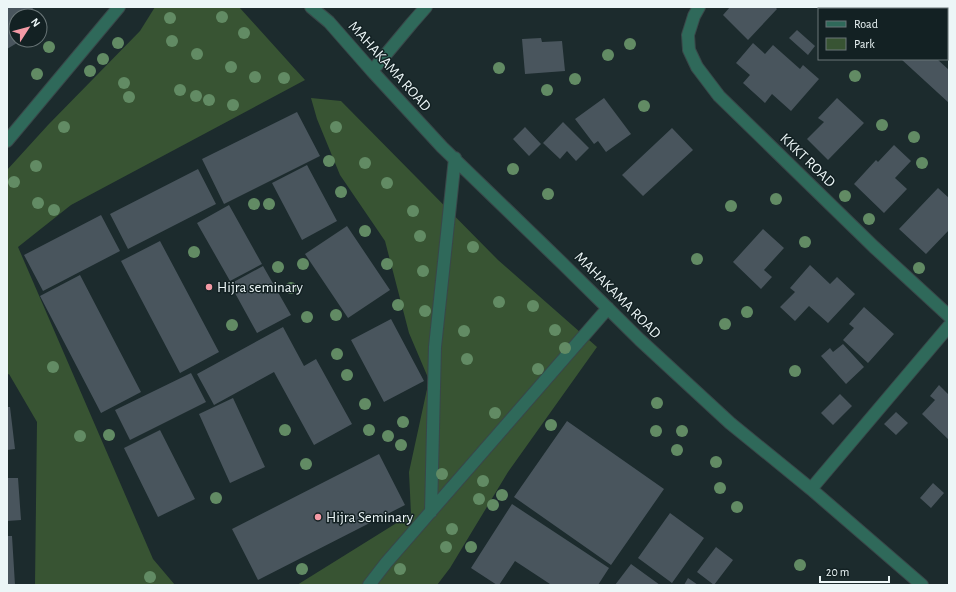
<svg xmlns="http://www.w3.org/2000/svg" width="956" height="592" font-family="'Alegreya Sans',sans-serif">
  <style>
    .green { fill: #385433 }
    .building { fill: #49555d }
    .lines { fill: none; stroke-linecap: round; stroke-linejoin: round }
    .minor-casing { stroke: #394749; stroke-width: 14 }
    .minor { stroke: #2f695a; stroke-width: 12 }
    .tree { fill: #628b64 }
    .poi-dot { fill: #f49aa5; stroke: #132123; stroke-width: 1.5 }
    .labels { text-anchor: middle; stroke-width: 3; stroke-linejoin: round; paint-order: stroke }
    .street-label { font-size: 15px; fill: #ecf6f7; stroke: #132123 }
    .poi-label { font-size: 15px; fill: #ecf6f7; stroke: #132123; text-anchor: start }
  </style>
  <rect width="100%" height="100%" fill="#1c2b2d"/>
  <path class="green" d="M155 7H239L305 80 71 205 18 247 153 559 175 585H35L37 422 9 374 7 375V170L48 125 140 31Z
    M311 98 341 101 498 260 597 347 508 472 450 568 437 585H297L411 514 409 472 429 380 409 333 385 241 340 175 317 119Z"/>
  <path class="building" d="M7 7H32L37 16H16V40H22L7 49Z
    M730 7H775L777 9 748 40 723 15Z
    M797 30 815 46 808 55 789 38Z
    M541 38 542 42 562 41 565 71 525 74 522 39Z
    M753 43 765 54 773 45 800 69 803 65 819 79 791 111 772 94 765 103 743 83 750 75 736 63Z
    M901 59H937L949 70V103Z
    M604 98 631 134 606 152 598 141 594 144 575 119Z
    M837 98 864 123 828 160 807 139 824 122 818 118Z
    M297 112 320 156 224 204 202 159Z
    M563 122 589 148 576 161 567 151 560 159 543 143Z
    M525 127 541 144 529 156 513 139Z
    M672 128 693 150 643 196 622 175Z
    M894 145 911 161 895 178 907 189 884 213 854 184 876 160 878 162Z
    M307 165 337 221 302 240 272 183Z
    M198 169 216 204 128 249 110 214Z
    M938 188 949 198V230L926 254 899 229Z
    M229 205 262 264 230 281 197 223Z
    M101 215 120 251 43 291 24 255Z
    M347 226 390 290 348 318 305 254Z
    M763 229 784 248 764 270 772 277 761 289 733 262Z
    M160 241 219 352 180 373 121 261Z
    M810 265 830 284 837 277 855 294 828 323 809 306 795 321 780 307 795 292 790 288Z
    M263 266 291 315 257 333 230 284Z
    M80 275 141 392 101 413 40 296Z
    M864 307 894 334 868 363 843 340 854 328 849 324Z
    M391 319 424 381 384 402 351 340Z
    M283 327 304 366 316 359 352 424 314 445 274 372 214 405 197 374Z
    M843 344 864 367 846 384 821 356 830 348 833 352Z
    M191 373 206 402 130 440 115 410Z
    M939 385 949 395V440L922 414 935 400 930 396Z
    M840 394 852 406 833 425 821 413Z
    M233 398 265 467 230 483 199 414Z
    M7 407H10L15 449 7 450Z
    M896 412 908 423 896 435 884 424Z
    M567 421 664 489 611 565 514 497Z
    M160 430 195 499 158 517 124 448Z
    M379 454 405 505 258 580 232 529Z
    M7 478H18L21 520 7 521Z
    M933 483 944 493 931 508 920 498Z
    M512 504 609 568 598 585H550V584L515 561 499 585H497L471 568Z
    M670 513 704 538 672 583 638 558Z
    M7 536H12L15 585H7Z
    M716 547 733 560 714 585 697 572Z
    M631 564 660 585H615Z
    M688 578 698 585H684Z"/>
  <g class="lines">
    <defs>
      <path id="minor" d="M311 7 329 22 372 71 442 147 563 264 640 340 730 423 811 489 922 585
        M699 7 694 16 688 35 689 50 697 67 719 96 874 247 949 316
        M372 71 412 23 426 7
        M7 141 119 7
        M811 489 949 326
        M431 512 435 347 455 158
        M369 585 386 563 608 308"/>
    </defs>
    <use href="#minor" class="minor-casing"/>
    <use href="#minor" class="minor"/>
  </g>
  <g class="tree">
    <circle cx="222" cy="17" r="6"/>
    <circle cx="170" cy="18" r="6"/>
    <circle cx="244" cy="33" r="6"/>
    <circle cx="172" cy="41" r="6"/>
    <circle cx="118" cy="43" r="6"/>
    <circle cx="630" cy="44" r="6"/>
    <circle cx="49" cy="47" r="6"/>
    <circle cx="197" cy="54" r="6"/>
    <circle cx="608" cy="55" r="6"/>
    <circle cx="103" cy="59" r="6"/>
    <circle cx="231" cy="67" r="6"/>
    <circle cx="499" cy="68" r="6"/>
    <circle cx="90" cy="71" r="6"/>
    <circle cx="37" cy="74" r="6"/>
    <circle cx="855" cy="76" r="6"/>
    <circle cx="255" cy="77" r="6"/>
    <circle cx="284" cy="78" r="6"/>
    <circle cx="575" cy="79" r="6"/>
    <circle cx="124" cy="83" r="6"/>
    <circle cx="180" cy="90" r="6"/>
    <circle cx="547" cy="90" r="6"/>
    <circle cx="196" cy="96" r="6"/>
    <circle cx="129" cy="97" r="6"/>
    <circle cx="209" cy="100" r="6"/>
    <circle cx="233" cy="105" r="6"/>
    <circle cx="644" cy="106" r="6"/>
    <circle cx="882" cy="125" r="6"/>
    <circle cx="64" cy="127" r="6"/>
    <circle cx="336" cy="127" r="6"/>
    <circle cx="914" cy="137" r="6"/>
    <circle cx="329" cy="161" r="6"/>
    <circle cx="365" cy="163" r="6"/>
    <circle cx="922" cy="163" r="6"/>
    <circle cx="36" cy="166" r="6"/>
    <circle cx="513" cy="169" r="6"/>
    <circle cx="14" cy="182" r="6"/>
    <circle cx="387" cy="183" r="6"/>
    <circle cx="341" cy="192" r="6"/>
    <circle cx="548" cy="194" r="6"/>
    <circle cx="845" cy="196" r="6"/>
    <circle cx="776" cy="199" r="6"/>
    <circle cx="38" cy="203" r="6"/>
    <circle cx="254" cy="204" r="6"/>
    <circle cx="269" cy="204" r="6"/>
    <circle cx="731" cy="206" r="6"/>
    <circle cx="54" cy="210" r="6"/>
    <circle cx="413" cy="211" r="6"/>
    <circle cx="869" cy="219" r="6"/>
    <circle cx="365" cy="231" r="6"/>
    <circle cx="420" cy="236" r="6"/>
    <circle cx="805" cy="242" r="6"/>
    <circle cx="473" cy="247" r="6"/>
    <circle cx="194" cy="252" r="6"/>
    <circle cx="697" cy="259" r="6"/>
    <circle cx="303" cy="264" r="6"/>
    <circle cx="387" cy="264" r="6"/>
    <circle cx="278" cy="267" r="6"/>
    <circle cx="919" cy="268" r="6"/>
    <circle cx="423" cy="271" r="6"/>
    <circle cx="291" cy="288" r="6"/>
    <circle cx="499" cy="302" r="6"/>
    <circle cx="398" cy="305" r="6"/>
    <circle cx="533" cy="306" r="6"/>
    <circle cx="425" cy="311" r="6"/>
    <circle cx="747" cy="312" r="6"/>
    <circle cx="336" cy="315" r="6"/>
    <circle cx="307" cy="317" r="6"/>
    <circle cx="725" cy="324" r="6"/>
    <circle cx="232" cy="325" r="6"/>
    <circle cx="555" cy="330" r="6"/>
    <circle cx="464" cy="331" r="6"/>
    <circle cx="565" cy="348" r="6"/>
    <circle cx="337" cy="354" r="6"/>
    <circle cx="467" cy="359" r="6"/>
    <circle cx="53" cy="367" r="6"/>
    <circle cx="538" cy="369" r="6"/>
    <circle cx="795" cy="371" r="6"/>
    <circle cx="347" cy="375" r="6"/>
    <circle cx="657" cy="403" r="6"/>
    <circle cx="365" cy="404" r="6"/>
    <circle cx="495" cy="413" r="6"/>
    <circle cx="403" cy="422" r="6"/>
    <circle cx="551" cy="425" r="6"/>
    <circle cx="285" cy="430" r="6"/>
    <circle cx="369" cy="430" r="6"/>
    <circle cx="656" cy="431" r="6"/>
    <circle cx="682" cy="431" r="6"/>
    <circle cx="109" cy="435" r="6"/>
    <circle cx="80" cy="436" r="6"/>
    <circle cx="388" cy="436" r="6"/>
    <circle cx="401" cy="445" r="6"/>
    <circle cx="677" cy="450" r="6"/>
    <circle cx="716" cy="462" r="6"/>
    <circle cx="306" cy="464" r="6"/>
    <circle cx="442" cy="474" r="6"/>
    <circle cx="483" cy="481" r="6"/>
    <circle cx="720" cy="488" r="6"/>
    <circle cx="502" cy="495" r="6"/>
    <circle cx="216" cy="498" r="6"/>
    <circle cx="479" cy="499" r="6"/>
    <circle cx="493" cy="505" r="6"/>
    <circle cx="737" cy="507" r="6"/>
    <circle cx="452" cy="529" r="6"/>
    <circle cx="446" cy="547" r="6"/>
    <circle cx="471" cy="547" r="6"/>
    <circle cx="800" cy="565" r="6"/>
    <circle cx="302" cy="569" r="6"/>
    <circle cx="400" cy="569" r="6"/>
    <circle cx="150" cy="577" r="6"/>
  </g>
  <g class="poi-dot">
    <circle cx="209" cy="287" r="4"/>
    <circle cx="318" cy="517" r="4"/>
  </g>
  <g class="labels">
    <g class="street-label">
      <text transform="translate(390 66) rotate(48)" y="5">MAHAKAMA ROAD</text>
      <text transform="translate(808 160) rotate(44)" y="5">KKKT ROAD</text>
      <text transform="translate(618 295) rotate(45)" y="5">MAHAKAMA ROAD</text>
    </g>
    <g class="poi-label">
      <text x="217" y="292">Hijra seminary</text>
      <text x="326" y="522">Hijra Seminary</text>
    </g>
  </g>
  <rect width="956" height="592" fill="none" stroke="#ecf6f7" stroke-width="16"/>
  <rect x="818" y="8" width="130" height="52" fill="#132123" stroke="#6a7678"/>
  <rect x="826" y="21" width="20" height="6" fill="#2f695a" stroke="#6a7678"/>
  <text x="854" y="28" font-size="12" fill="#ecf6f7">Road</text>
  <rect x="826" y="38" width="20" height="12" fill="#385433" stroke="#6a7678"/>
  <text x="854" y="48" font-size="12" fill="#ecf6f7">Park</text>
  <g transform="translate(28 28) rotate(54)"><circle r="19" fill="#132123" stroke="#6a7678"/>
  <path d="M0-3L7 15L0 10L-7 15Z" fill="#f49aa5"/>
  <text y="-6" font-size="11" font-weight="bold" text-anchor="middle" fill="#ecf6f7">N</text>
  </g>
  <path d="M820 576v6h69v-6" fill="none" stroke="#ecf6f7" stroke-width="2"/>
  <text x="826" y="576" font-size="12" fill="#ecf6f7" stroke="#132123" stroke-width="3" paint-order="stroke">20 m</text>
</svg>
